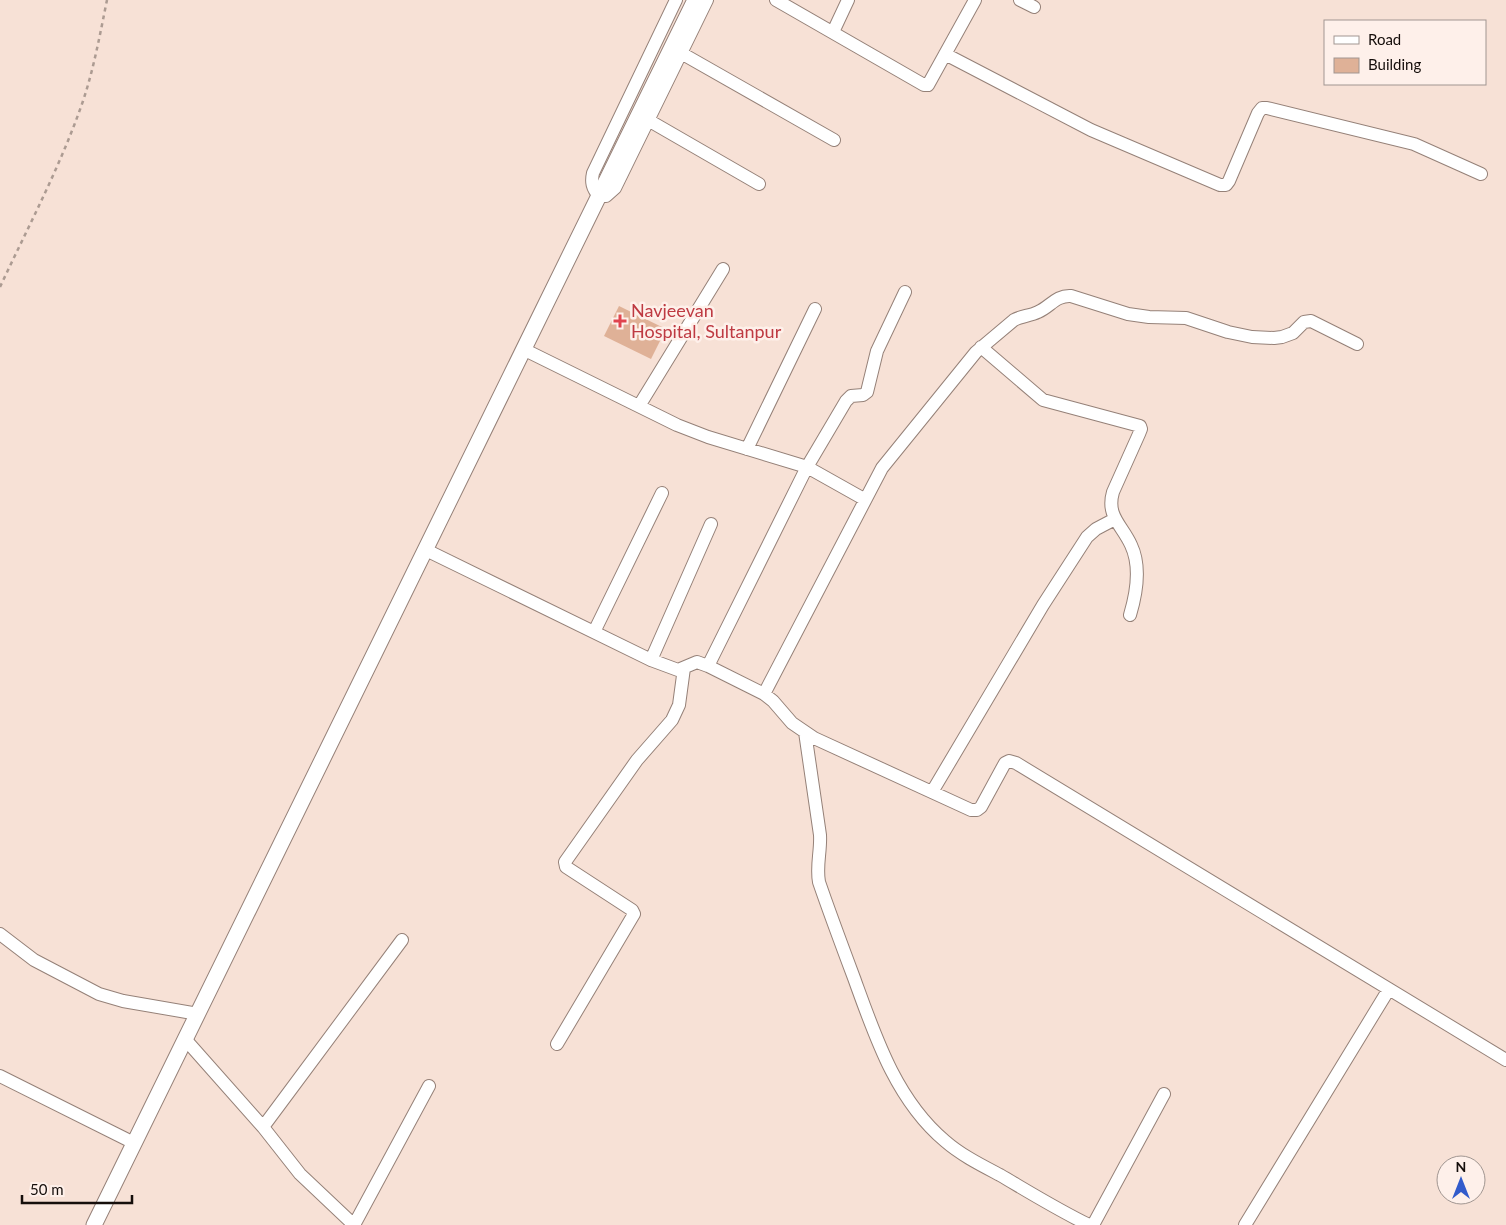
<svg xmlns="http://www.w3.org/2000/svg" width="1506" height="1225" font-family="Lato,sans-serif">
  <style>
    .building { fill: #dfb197 }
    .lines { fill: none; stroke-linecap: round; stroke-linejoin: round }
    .minor-casing { stroke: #958178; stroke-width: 14 }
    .tertiary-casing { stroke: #958178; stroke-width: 17 }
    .path { stroke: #ac9b92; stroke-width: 2.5; stroke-dasharray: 4 4; stroke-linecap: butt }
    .minor { stroke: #fff; stroke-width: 12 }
    .tertiary { stroke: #fff; stroke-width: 15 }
    .health-dot { fill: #e0444e; stroke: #fef0ea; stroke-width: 2 }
    .labels { text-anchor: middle; stroke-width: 5; stroke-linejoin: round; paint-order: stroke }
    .health-label { font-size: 18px; fill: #be3a42; stroke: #fef0ea; text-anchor: start }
  </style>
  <rect width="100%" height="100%" fill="#f7e1d6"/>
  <path class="building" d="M619 306 666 329 651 359 604 336Z"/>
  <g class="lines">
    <defs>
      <path id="minor" d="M676 0 593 173C591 182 592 188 599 196H606L615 188 707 0
        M776 0 924 85H928L975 0
        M1020 0 1034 7
        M833 32 848 0
        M681 53 834 140
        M945 54 1091 130 1220 185H1226L1229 181 1258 113 1262 108H1267L1414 144 1481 174
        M648 120 759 184
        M981 347 1043 400 1140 426 1141 429 1139 434 1113 492C1106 516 1122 525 1131 545 1141 566 1136 595 1130 615
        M523 349 677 425 708 437 807 467 864 499
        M639 406 723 269
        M747 449 815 309
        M426 550 651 660 678 670 697 662 708 666 764 694 773 701 792 723 814 738 971 810H977L981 807 1005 763 1009 761 1016 763 1506 1060
        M594 632 662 493
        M651 660 711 524
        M708 666 807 467 846 401 851 396 863 395 867 392 877 351 905 292
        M764 694 882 468 976 352 1014 320C1021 316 1030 316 1038 312 1050 307 1056 295 1071 296L1128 314 1149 317 1186 318 1228 332 1252 337 1274 338 1282 337 1293 333 1304 322 1311 321 1357 344
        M805 732 820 835C821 851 816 866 819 882 830 914 842 946 854 978 875 1036 896 1100 945 1141 961 1155 981 1165 1000 1175 1029 1192 1058 1210 1089 1225
        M932 792 1043 605 1087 537 1096 529 1115 519
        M0 934 34 960 99 994 123 1001 198 1014
        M185 1039 263 1127 300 1174 354 1225
        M557 1044 634 914 632 910 566 867 565 862 637 760 672 720 679 705 684 668
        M0 1076 134 1143
        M263 1127 402 940
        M354 1225 429 1086
        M1093 1225 1164 1094
        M1245 1225 1389 989"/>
      <path id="tertiary" d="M94 1225 695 0"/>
    </defs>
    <use href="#minor" class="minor-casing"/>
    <use href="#tertiary" class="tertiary-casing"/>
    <path class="path" d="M0 287C29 225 61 165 83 101 94 68 100 34 107 0"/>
    <use href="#minor" class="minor"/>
    <use href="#tertiary" class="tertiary"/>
  </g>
  <path class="health-dot" d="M617.5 313.5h5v5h5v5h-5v5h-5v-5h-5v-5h5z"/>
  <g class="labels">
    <g class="health-label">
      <text x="631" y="317">Navjeevan<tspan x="631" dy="21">Hospital, Sultanpur</tspan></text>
    </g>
  </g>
  <rect x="1324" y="20" width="162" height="65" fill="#fef0ea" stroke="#a19691"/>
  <rect x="1334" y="36" width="25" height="8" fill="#ffffff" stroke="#a19691"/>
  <text x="1368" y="45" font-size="15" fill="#150e0b">Road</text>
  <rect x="1334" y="58" width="25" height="15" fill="#dfb197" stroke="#a19691"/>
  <text x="1368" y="70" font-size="15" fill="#150e0b">Building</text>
  <g transform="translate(1461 1180)"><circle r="24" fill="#fef0ea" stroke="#a19691"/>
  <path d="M0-4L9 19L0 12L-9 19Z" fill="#325bcb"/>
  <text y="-8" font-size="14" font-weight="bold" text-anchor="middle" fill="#150e0b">N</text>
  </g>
  <path d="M22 1195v8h110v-8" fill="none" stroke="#150e0b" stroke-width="2.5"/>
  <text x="30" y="1195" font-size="15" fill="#150e0b" stroke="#fef0ea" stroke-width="4" paint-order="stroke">50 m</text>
</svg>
